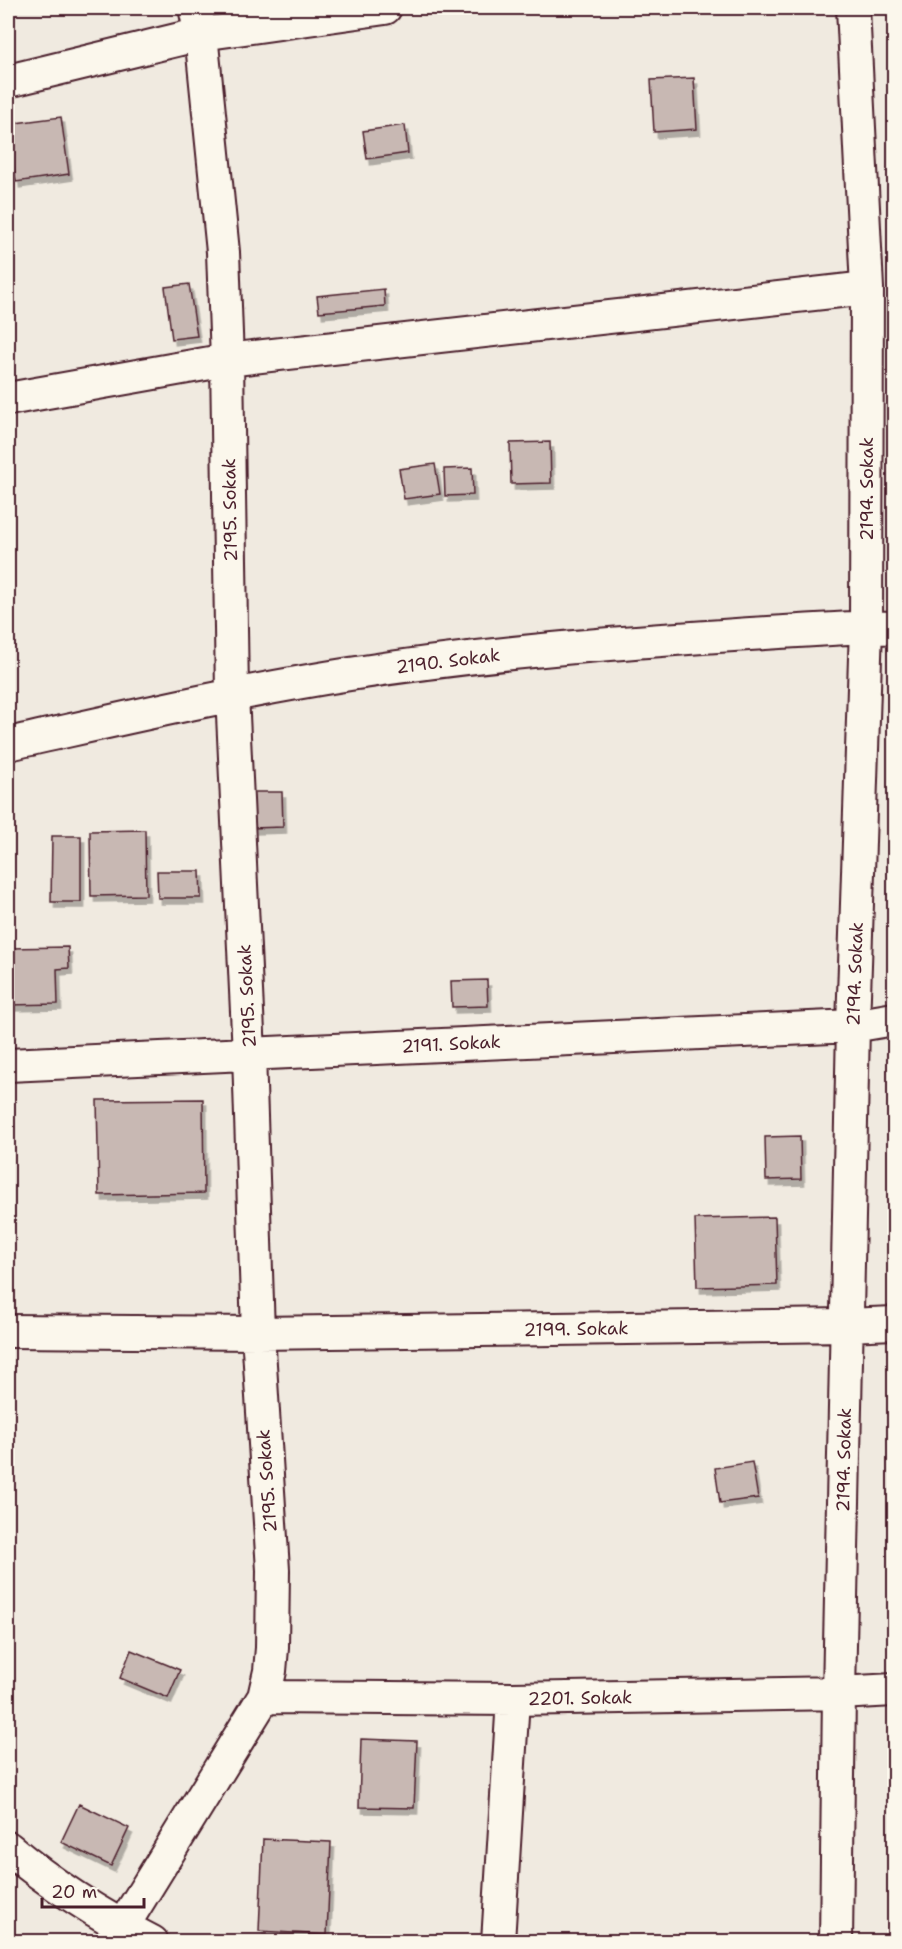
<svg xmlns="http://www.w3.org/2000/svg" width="902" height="1949" font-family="'Shantell Sans',sans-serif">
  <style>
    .building { fill: #c8b8b3; stroke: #4a1f2b; stroke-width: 1.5; filter: url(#shadow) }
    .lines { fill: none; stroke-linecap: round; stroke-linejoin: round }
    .minor-casing { stroke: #4a1f2b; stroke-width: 36 }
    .minor { stroke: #fbf7ec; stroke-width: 32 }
    .labels { text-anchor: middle; stroke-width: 4.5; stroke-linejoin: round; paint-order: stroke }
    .street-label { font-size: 18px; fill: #4a1f2b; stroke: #fbf7ec }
  </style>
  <defs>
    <filter id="shadow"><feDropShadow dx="3.5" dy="6" stdDeviation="0" flood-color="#0004"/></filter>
  </defs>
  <rect width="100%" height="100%" fill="#f0eae0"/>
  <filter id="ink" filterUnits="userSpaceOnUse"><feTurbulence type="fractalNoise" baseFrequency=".0167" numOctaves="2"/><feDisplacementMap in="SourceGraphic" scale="12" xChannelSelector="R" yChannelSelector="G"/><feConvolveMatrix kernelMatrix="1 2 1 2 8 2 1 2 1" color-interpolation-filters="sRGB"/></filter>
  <g filter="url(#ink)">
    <path class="building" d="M694 78 697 129 654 132 651 80Z
      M61 117 69 174 16 182 8 124Z
      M405 125 408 153 367 159 363 131Z
      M189 284 197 336 172 339 165 287Z
      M384 289 385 306 319 312 317 296Z
      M550 442 551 483 511 484 510 443Z
      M435 464 440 494 404 499 399 469Z
      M472 468 473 495 445 496 444 469Z
      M252 792H282L283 827 253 828Z
      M145 830 146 895 91 896 90 831Z
      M52 836H81V902H51Z
      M157 871H200L201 898H158Z
      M68 947 69 968 57 969 58 1004 8 1005V948Z
      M487 980 488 1006 452 1007 451 981Z
      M203 1099 204 1193 99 1195 97 1100Z
      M800 1136 801 1179 766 1180 765 1137Z
      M775 1217 777 1285 697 1287 695 1219Z
      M752 1462 758 1498 720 1503 715 1468Z
      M131 1650 180 1670 168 1698 120 1678Z
      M361 1739 417 1741 414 1808 359 1807Z
      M79 1804 129 1828 111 1866 61 1842Z
      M263 1839 331 1842 327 1935 259 1931Z"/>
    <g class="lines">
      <defs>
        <path id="minor" d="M8 81 201 34 385 8
          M8 399 227 360 867 288
          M8 744C121 719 235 692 350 674 521 647 694 637 866 627L894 628
          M8 1065 853 1026 894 1019
          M8 1331 258 1333 847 1325 894 1323
          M264 1697 513 1699 839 1693 894 1690
          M8 1848C52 1885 101 1916 152 1942
          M113 1942 264 1697 270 1671 272 1648 273 1570 258 1333 249 1054 232 694 227 360 223 252 201 34 195 8
          M498 1942 513 1699
          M836 1942 839 1693 853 1026 866 627 867 288 853 8"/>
      </defs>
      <use href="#minor" class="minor-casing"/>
      <use href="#minor" class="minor"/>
    </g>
  </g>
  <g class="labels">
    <g class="street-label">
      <text transform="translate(867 489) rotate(-90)" y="6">2194. Sokak</text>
      <text transform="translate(230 510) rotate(-91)" y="6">2195. Sokak</text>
      <text transform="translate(448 661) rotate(-7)" y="6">2190. Sokak</text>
      <text transform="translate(855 974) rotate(-88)" y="6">2194. Sokak</text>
      <text transform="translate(247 996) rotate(-93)" y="6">2195. Sokak</text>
      <text transform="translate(451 1044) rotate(-3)" y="6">2191. Sokak</text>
      <text transform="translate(576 1329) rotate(-1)" y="6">2199. Sokak</text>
      <text transform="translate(844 1460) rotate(-89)" y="6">2194. Sokak</text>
      <text transform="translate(267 1481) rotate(-94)" y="6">2195. Sokak</text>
      <text transform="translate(580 1698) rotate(-1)" y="6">2201. Sokak</text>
    </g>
  </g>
  <rect width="902" height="1949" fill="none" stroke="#fbf7ec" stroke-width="30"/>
  <rect x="15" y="15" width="872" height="1919" fill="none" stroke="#4a1f2b" stroke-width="2" filter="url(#ink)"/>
  <path d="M42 1898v9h102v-9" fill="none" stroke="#4a1f2b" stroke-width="3"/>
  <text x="51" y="1898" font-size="18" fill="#4a1f2b" stroke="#fbf7ec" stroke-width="4.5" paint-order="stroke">20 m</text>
</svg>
